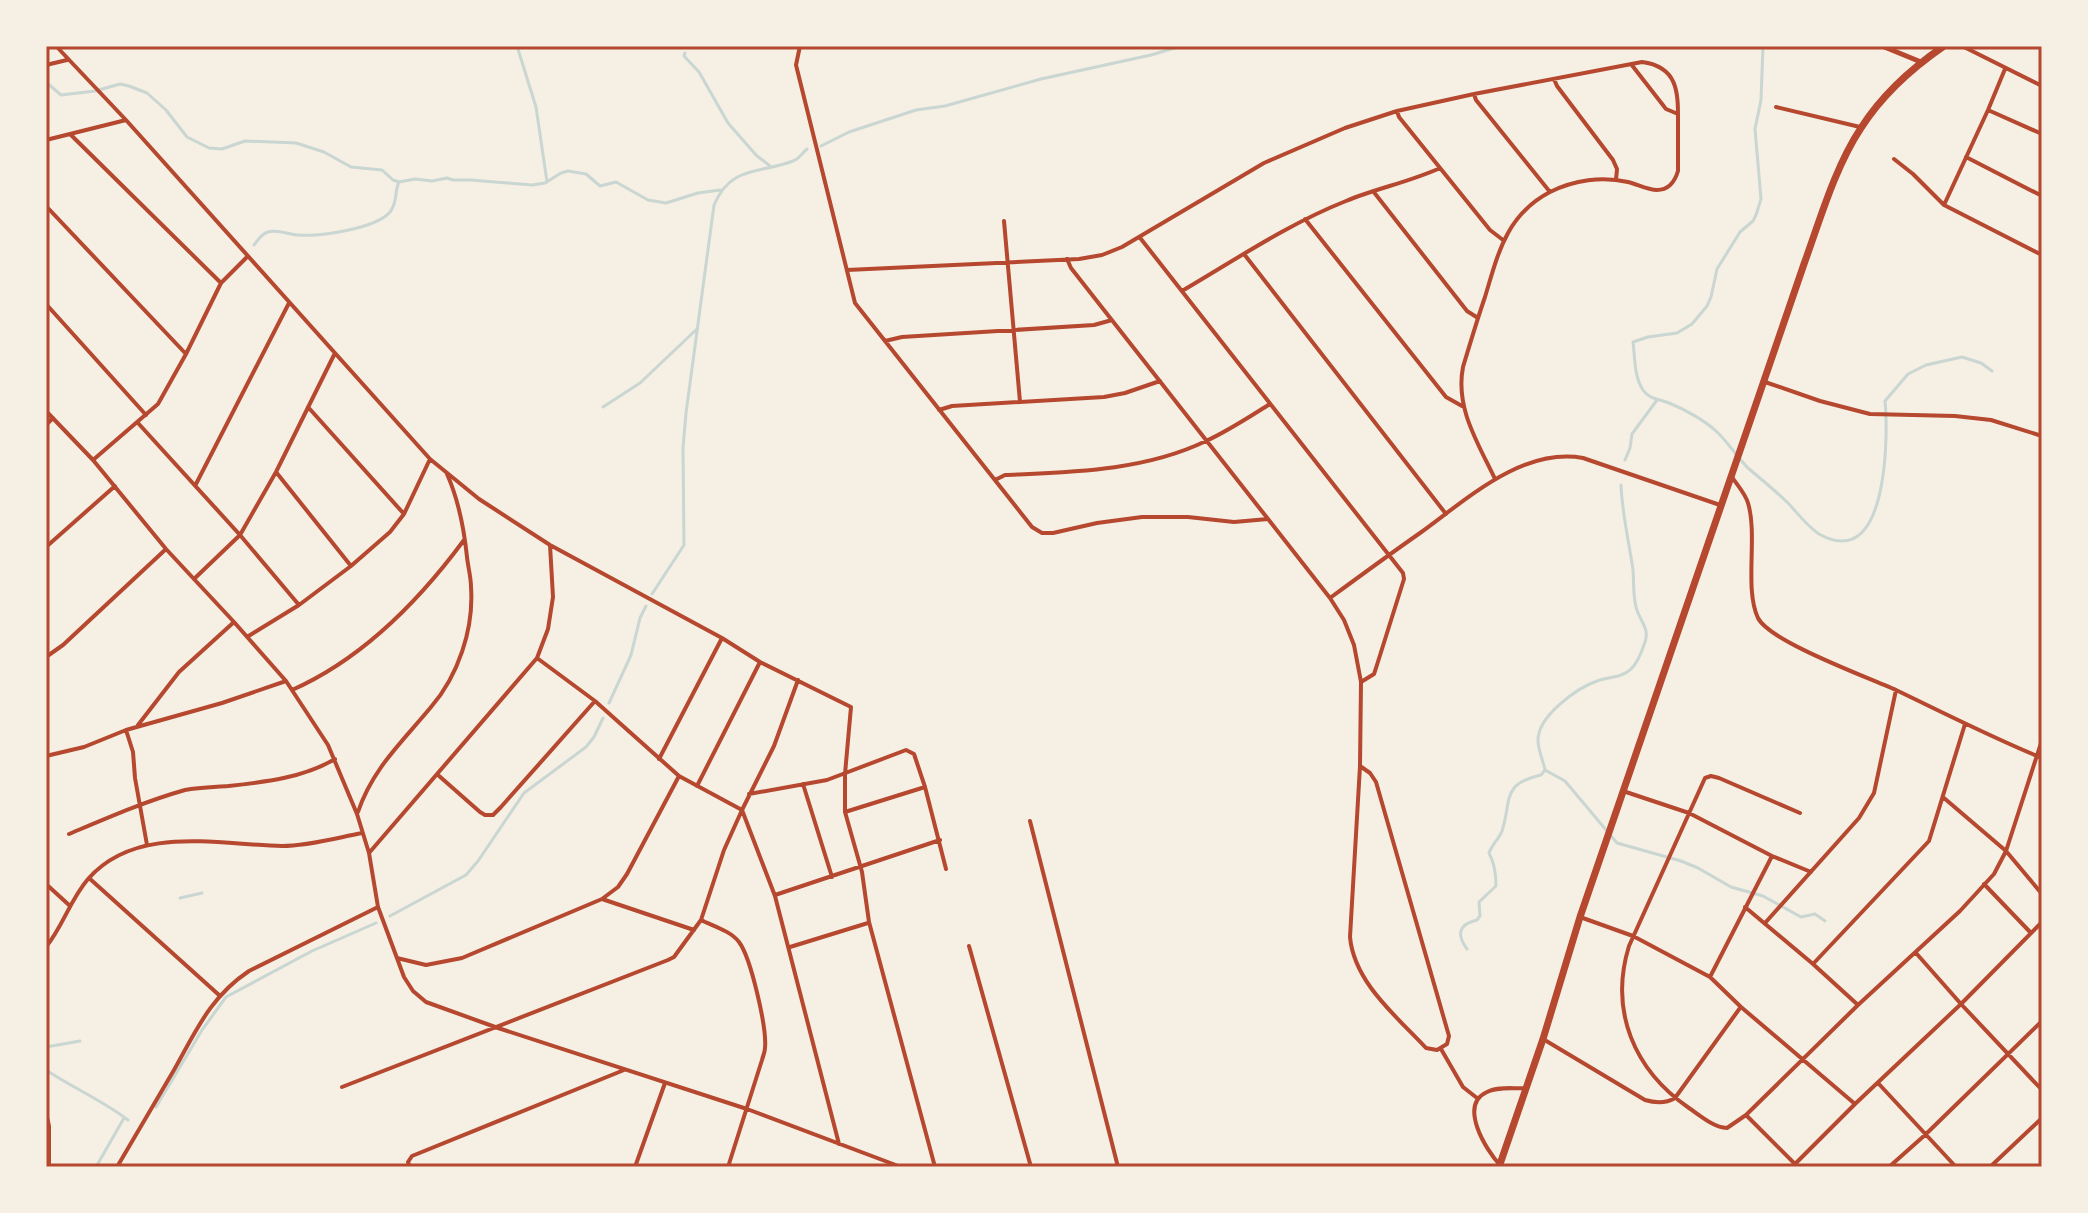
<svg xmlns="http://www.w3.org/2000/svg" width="2088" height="1213" font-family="Spectral,serif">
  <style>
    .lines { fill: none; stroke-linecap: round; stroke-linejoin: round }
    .stream { stroke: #c9d6d2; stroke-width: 3 }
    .minor { stroke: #b5482f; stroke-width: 4 }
    .tertiary { stroke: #b5482f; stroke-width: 5 }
    .primary { stroke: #b5482f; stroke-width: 7 }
    .neatline { fill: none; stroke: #b5482f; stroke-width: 3 }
  </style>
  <rect width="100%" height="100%" fill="#f6efe4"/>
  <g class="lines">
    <path class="stream" d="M517 46 536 107 547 182
      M1763 46 1761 100 1755 129 1761 199 1756 215 1753 221 1740 232 1717 269 1711 297 1707 306 1692 324 1677 333 1648 337 1633 342C1635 357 1634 377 1643 390 1649 399 1659 399 1669 403 1684 409 1704 420 1716 431 1728 442 1737 457 1748 468 1762 480 1776 491 1789 504 1799 515 1807 526 1819 534 1826 538 1835 541 1842 541 1888 541 1888 432 1885 401L1908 374 1926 365 1962 357 1981 363 1992 371
      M685 53 684 56 699 72 728 123 756 155 770 166
      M46 82 61 95 95 91 120 84 129 86 147 93 166 110 187 137 209 148 222 149 245 141 296 143 324 152 351 167 382 170 393 180 399 182 415 179 432 181 447 178 453 180H471L532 185 545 183 561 173 568 171 586 174 600 186 616 182 648 200 666 203 698 193 720 190
      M821 146 849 132 916 110 945 106 1041 79 1151 55 1181 46
      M254 245C258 240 261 234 268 232 278 229 290 235 299 235 320 237 377 228 390 212 398 202 394 192 399 182
      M603 407 640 383 698 328
      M1625 460 1630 448 1632 434 1657 400
      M652 594 684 545 683 448 686 413 714 205C731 165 759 174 793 161 799 159 802 153 807 149
      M609 703 631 655 640 618 646 606
      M1545 770C1543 760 1538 750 1538 740 1538 716 1577 688 1597 681 1608 677 1622 678 1631 669 1638 663 1642 651 1645 642 1650 628 1639 620 1636 607 1633 596 1634 583 1633 570 1629 542 1622 513 1621 485
      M1545 770 1565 781 1617 843 1681 861 1698 868 1731 887 1763 896 1801 917 1815 914 1825 921
      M180 898 202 893
      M390 916 466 875 478 861 524 793 586 747 594 737 603 718
      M1467 949C1456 934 1459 924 1477 920L1480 916 1479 902 1496 886C1496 875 1494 862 1489 853 1492 844 1499 839 1502 831 1512 800 1501 784 1541 775L1545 770
      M46 1047 80 1041
      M46 1070C73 1088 102 1100 128 1120
      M156 1107 202 1030 226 997 312 951 376 923
      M96 1167 124 1118"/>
    <path class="minor" d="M56 46 126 120 430 459 479 499 550 545 722 638 760 662 851 707 845 774V812L862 872 869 922 935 1167
      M800 46 796 65 855 303 1032 527 1042 533H1053L1097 523 1142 517H1188L1234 522 1268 519
      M1962 46 2042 86
      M1631 64 1666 109 1678 114
      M46 65 67 60
      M1554 79 1557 86 1613 160 1617 169 1616 180
      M1474 94 1476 100 1550 192
      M1776 107 1860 127
      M1988 110 2042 134
      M1397 111 1399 117 1490 230 1503 240
      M71 135 221 283
      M46 140 126 120
      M1966 157 2042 196
      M1894 159 1913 174 1944 205 2042 255
      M1373 191 1467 311 1478 318
      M1944 205 1988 110 2005 69
      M46 206 186 354
      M1305 219 1446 397 1462 406
      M1004 221 1020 402
      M1141 239 1403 573 1404 579 1376 668 1374 674 1361 682
      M1244 254 1446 514
      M1067 259 1071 268 1330 598 1344 620 1354 645 1361 682 1360 766 1350 937C1354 982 1396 1016 1426 1048L1437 1050 1447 1044 1449 1036 1376 782 1370 773 1360 766
      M847 270 1079 259 1102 255 1122 247 1264 163 1345 128 1397 111 1474 94 1642 62C1680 67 1678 95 1678 126 1678 141 1678 156 1678 171 1675 181 1669 190 1657 190 1647 190 1637 184 1628 182 1602 176 1574 180 1550 192 1506 215 1498 254 1485 297 1477 320 1470 344 1463 367 1455 408 1478 443 1495 479
      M1182 291C1235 260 1288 224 1346 201 1377 188 1410 182 1440 168
      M46 304 146 415
      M885 341 902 337 1094 325 1112 320
      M1765 382 1820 401 1870 414 1955 416 1991 420 2042 436
      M308 407 404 514
      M939 410 952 406 1104 397 1125 393 1160 381
      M46 411 93 460 166 549 234 622 286 681 328 745 357 814 369 853 378 907 404 977 413 991 426 1002 498 1028 747 1109 901 1167
      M138 423 240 535 299 605
      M46 425 53 418
      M93 460 158 404 186 354 221 283 248 256
      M276 472 351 566
      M1732 477C1737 485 1745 493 1748 503 1758 536 1744 588 1758 618 1770 642 1870 678 1898 691 1946 714 1993 738 2042 758
      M995 480 1005 475C1072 472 1144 471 1206 441 1228 431 1249 417 1270 404
      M196 484 289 303
      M46 547 115 486
      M194 579 240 535 276 472 335 353
      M1330 598C1360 576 1390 554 1420 533 1466 500 1522 447 1583 458L1720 505
      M247 637 299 605 351 566 390 532 404 514 430 459
      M46 657 63 645 166 549
      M798 680 774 746 742 810 775 896 839 1144
      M292 690C362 659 419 601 464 540
      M138 725 179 672 234 622
      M126 730 133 752 135 778 147 845
      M46 756 84 747 126 730 222 703 286 681
      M659 759 722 638
      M438 775 480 812 485 815H493L501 807 595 701
      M803 784 832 877
      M697 786 760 662
      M1623 791 1689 813 1772 856 1811 872
      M749 794 827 780 906 750 914 754 925 787 946 869
      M1944 798 2006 851 2042 894
      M358 812C372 769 403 741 431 707 458 676 474 629 471 587 471 577 468 567 467 557 464 528 459 501 447 474
      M845 812 925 787
      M1800 813 1719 778 1711 776 1705 778 1629 946C1609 1011 1634 1070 1689 1108 1701 1116 1713 1127 1727 1128L1746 1115 1858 1005 1960 911 1994 874 2006 851 2042 740
      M1030 821 1118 1167
      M69 834C107 818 146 801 185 790 199 787 214 787 228 786 265 782 303 778 335 759
      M369 853 537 658 548 629 553 597 550 545
      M89 878 219 995
      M46 884 69 905
      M1984 884 2031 933
      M775 895 940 840
      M602 899 618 887 627 874 679 776
      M1745 907 1813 964 1858 1005
      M1580 917 1633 936 1710 977 1741 1007 1855 1104
      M701 920C713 926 731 931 739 942 751 958 767 1028 765 1048 765 1052 763 1056 762 1060L728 1167
      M1765 923 1859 818 1874 793 1896 690
      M969 946 1031 1167
      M46 947C63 926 70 900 88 879 136 824 219 845 282 846 308 846 336 838 362 833
      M790 947 868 923
      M1916 953 1961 1004 2042 1090
      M397 958 426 965 462 958 602 899 694 930
      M1813 964 1929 841 1965 724
      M1710 977 1772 856
      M1543 1039 1645 1100C1655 1103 1665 1104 1675 1098L1740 1008
      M1441 1049 1463 1087 1477 1098
      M1878 1083 1956 1167
      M342 1087 668 960 674 957 701 920 724 850 742 810 679 776 595 701 537 658
      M46 1113 49 1126V1167
      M1746 1115 1798 1167
      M1795 1164 1855 1104 1961 1004 2042 922
      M1500 1165C1486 1150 1458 1105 1487 1092 1498 1086 1514 1089 1526 1088
      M117 1167C136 1135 155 1102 174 1070 196 1031 210 997 249 971L378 907
      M410 1167 408 1162 412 1156 624 1070
      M635 1167 665 1083
      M1889 1167 1925 1135 2042 1021
      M1990 1167 2042 1118"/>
    <path class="tertiary" d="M1882 46 1921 62"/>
    <path class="primary" d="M1499 1167 1543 1039 1580 917 1804 264C1820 220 1835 167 1861 128 1882 95 1912 68 1944 46"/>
  </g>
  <rect width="2088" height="1213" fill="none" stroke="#f6efe4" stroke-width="96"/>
  <rect x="48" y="48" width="1992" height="1117" class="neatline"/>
</svg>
